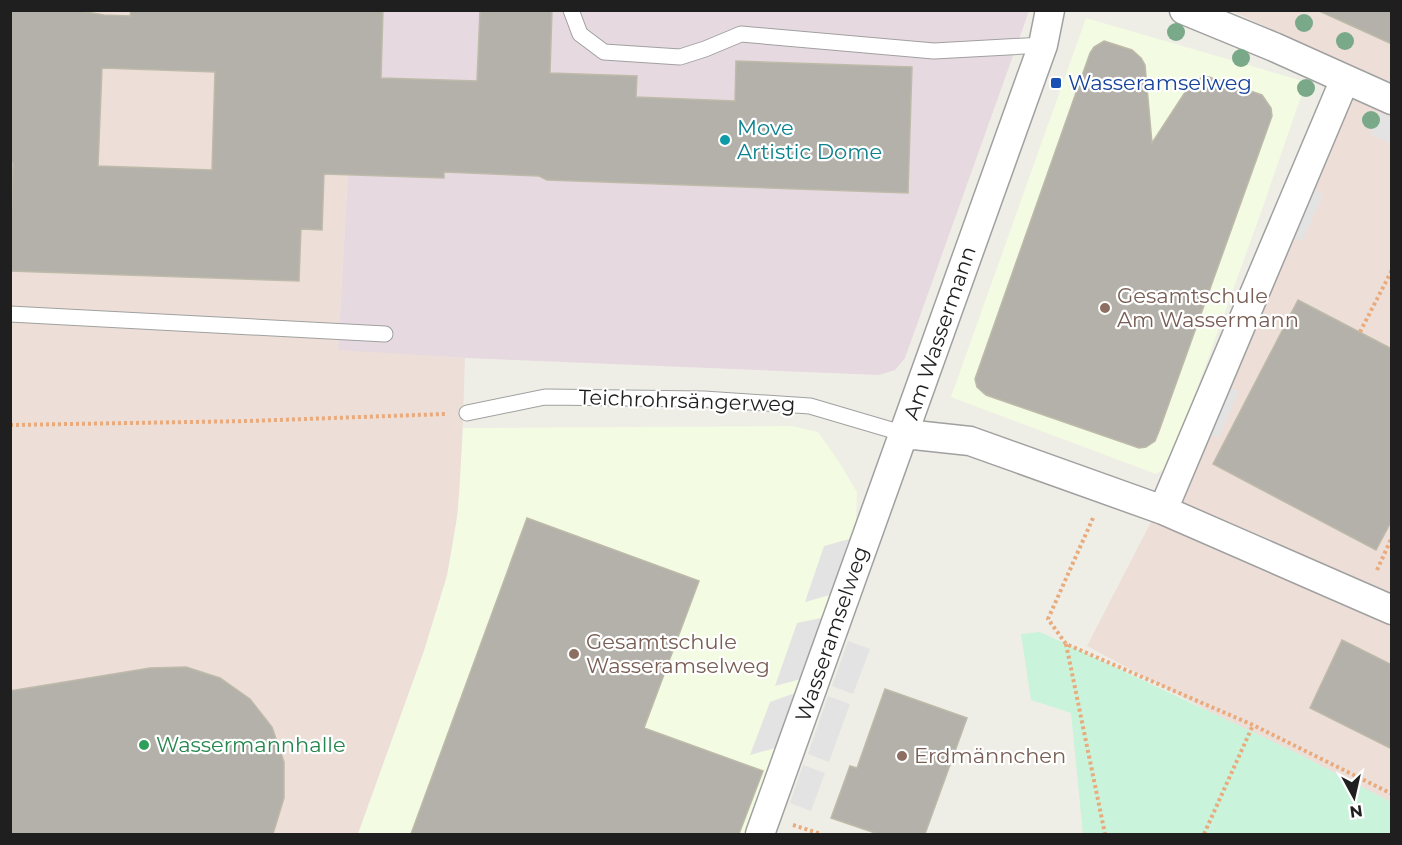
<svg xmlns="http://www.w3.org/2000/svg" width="1402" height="845" font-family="Montserrat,sans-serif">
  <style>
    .commercial { fill: #eddfd8 }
    .industrial { fill: #e7d9e0 }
    .education { fill: #f3fbe2 }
    .park { fill: #c9f3da }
    .parking { fill: #e3e3e3 }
    .building { fill: #b3b1a9; stroke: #bebaaa; stroke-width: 1.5; fill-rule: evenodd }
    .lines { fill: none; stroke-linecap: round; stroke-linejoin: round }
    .lane-casing { stroke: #a0a0a0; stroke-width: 17 }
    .street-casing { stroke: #a0a0a0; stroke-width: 31 }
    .path { stroke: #e9aa7c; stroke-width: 4; stroke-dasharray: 3 3; stroke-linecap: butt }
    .lane { stroke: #fff; stroke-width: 15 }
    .street { stroke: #fff; stroke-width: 28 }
    .tree { fill: #79a988 }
    .transit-dot { fill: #1a4fb4; stroke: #fff; stroke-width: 2 }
    .culture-dot { fill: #0f9aa8; stroke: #fff; stroke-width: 2 }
    .education-dot { fill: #8d6e63; stroke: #fff; stroke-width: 2 }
    .leisure-dot { fill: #2e9e5b; stroke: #fff; stroke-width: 2 }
    .labels { text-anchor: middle; stroke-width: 4.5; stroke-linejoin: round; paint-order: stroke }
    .transit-label { font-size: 21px; fill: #164399; stroke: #fff; text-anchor: start }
    .culture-label { font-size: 21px; fill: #0d838f; stroke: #fff; text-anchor: start }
    .education-label { font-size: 21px; fill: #785e54; stroke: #fff; text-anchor: start }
    .street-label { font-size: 21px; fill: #1f1f1f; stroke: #fff }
    .leisure-label { font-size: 21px; fill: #27864d; stroke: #fff; text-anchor: start }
  </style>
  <rect width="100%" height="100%" fill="#eeeee6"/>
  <path class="commercial" d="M10 11H357L338 349 465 358 461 476 454 545 447 576 424 651 358 834H11Z
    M1232 11H1391V809L1087 646 1169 487 1363 73Z"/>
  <path class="industrial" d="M357 11H1029L905 358 895 370 879 375 465 358 338 350Z"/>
  <path class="education" d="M1086 18 1306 82 1259 218 1169 466 1156 474 951 397Z
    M792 426 818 432 839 462 857 492 856 523 747 834H358L424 651 447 576 458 512 463 428Z"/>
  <path class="park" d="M1040 632 1291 750 1391 802V834H1083L1071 713 1031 700 1021 634Z"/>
  <path class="parking" d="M1380 112 1391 118V144L1370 134Z
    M1314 190 1323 194 1302 241 1293 237Z
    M1229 387 1239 391 1218 438 1208 434Z
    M849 539 830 595 805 602 824 546Z
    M821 618 801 679 775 686 797 623Z
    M848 641 870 649 853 694 832 686Z
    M795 693 775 748 750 755 770 702Z
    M828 696 850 704 829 762 808 754Z
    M803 765 825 773 811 811 790 803Z"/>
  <path class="building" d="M10 10H75L104 15 130 16 131 10H383L381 78 477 81 480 10H552L550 73 637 76 636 97 735 101 736 61 912 67 908 193 547 180 539 176 444 172V178L324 174 322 230 301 229 299 281 10 271 13 163H10ZM102 68 215 72 212 170 98 166Z
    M1317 10H1392V44Z
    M1104 41 1132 50 1141 58 1145 65 1152 143 1191 83 1203 77H1209L1262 95 1271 108 1272 116 1159 431 1155 441 1146 447 1139 448 986 395 977 387 975 379 1090 53 1094 47Z
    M1298 300 1392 349V520L1376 550 1213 464Z
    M527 518 699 581 644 728 763 771 739 834H411Z
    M1342 640 1392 665V749L1310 708Z
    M186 667 220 678 250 699 272 727 284 762V798L273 834H10V691L150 668Z
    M885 689 967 718 925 834H878L831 818 850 766 857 768Z"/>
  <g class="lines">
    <defs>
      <path id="lane" d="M571 10 580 34 604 52 680 57 705 49 741 34 934 51 1043 45
        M10 314 385 334
        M467 413 545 397 704 399 810 406 905 434"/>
      <path id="street" d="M1184 10 1274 47 1392 100
        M905 434 970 441 1163 510 1392 610
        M1163 510 1345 79
        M760 834 1030 81 1043 45 1050 10"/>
    </defs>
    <use href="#lane" class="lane-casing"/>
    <use href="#street" class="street-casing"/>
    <path class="path" d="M1360 332 1392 270
      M10 425 249 421 445 414
      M1093 518 1048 619 1066 644 1253 725 1392 794
      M1377 570 1392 537
      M1066 644 1105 834
      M793 825 821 834
      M1204 834 1253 725"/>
    <use href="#lane" class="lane"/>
    <use href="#street" class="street"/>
  </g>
  <g class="tree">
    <circle cx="1304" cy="23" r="9"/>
    <circle cx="1176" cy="32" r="9"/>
    <circle cx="1345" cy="41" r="9"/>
    <circle cx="1241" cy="58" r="9"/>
    <circle cx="1306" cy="88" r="9"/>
    <circle cx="1371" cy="120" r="9"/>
  </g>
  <rect class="transit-dot" x="1050" y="77" width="12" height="12" rx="3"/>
  <circle class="culture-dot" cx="725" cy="140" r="6"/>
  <g class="education-dot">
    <circle cx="1105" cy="308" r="6"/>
    <circle cx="574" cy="654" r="6"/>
    <circle cx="902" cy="756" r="6"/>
  </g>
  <circle class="leisure-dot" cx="144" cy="745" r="6"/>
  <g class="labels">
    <g class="transit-label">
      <text x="1068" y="90">Wasseramselweg</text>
    </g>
    <g class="culture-label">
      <text x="737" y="135">Move<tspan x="737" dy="24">Artistic Dome</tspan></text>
    </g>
    <g class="education-label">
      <text x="1117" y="303">Gesamtschule<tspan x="1117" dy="24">Am Wassermann</tspan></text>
      <text x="586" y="649">Gesamtschule<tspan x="586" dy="24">Wasseramselweg</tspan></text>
      <text x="914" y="763">Erdmännchen</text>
    </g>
    <g class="street-label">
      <text transform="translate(940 333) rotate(-71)" y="7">Am Wassermann</text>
      <text transform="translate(687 401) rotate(2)" y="7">Teichrohrsängerweg</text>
      <text transform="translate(832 634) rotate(-71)" y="7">Wasseramselweg</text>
    </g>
    <g class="leisure-label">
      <text x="156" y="752">Wassermannhalle</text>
    </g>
  </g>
  <rect width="1402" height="845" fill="none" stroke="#1f1f1f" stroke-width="24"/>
  <g transform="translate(1354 797) rotate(172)" stroke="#ffffff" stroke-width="4.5" paint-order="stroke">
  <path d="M0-4.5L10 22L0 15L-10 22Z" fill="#1f1f1f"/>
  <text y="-9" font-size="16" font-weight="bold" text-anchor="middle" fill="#1f1f1f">N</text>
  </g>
</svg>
